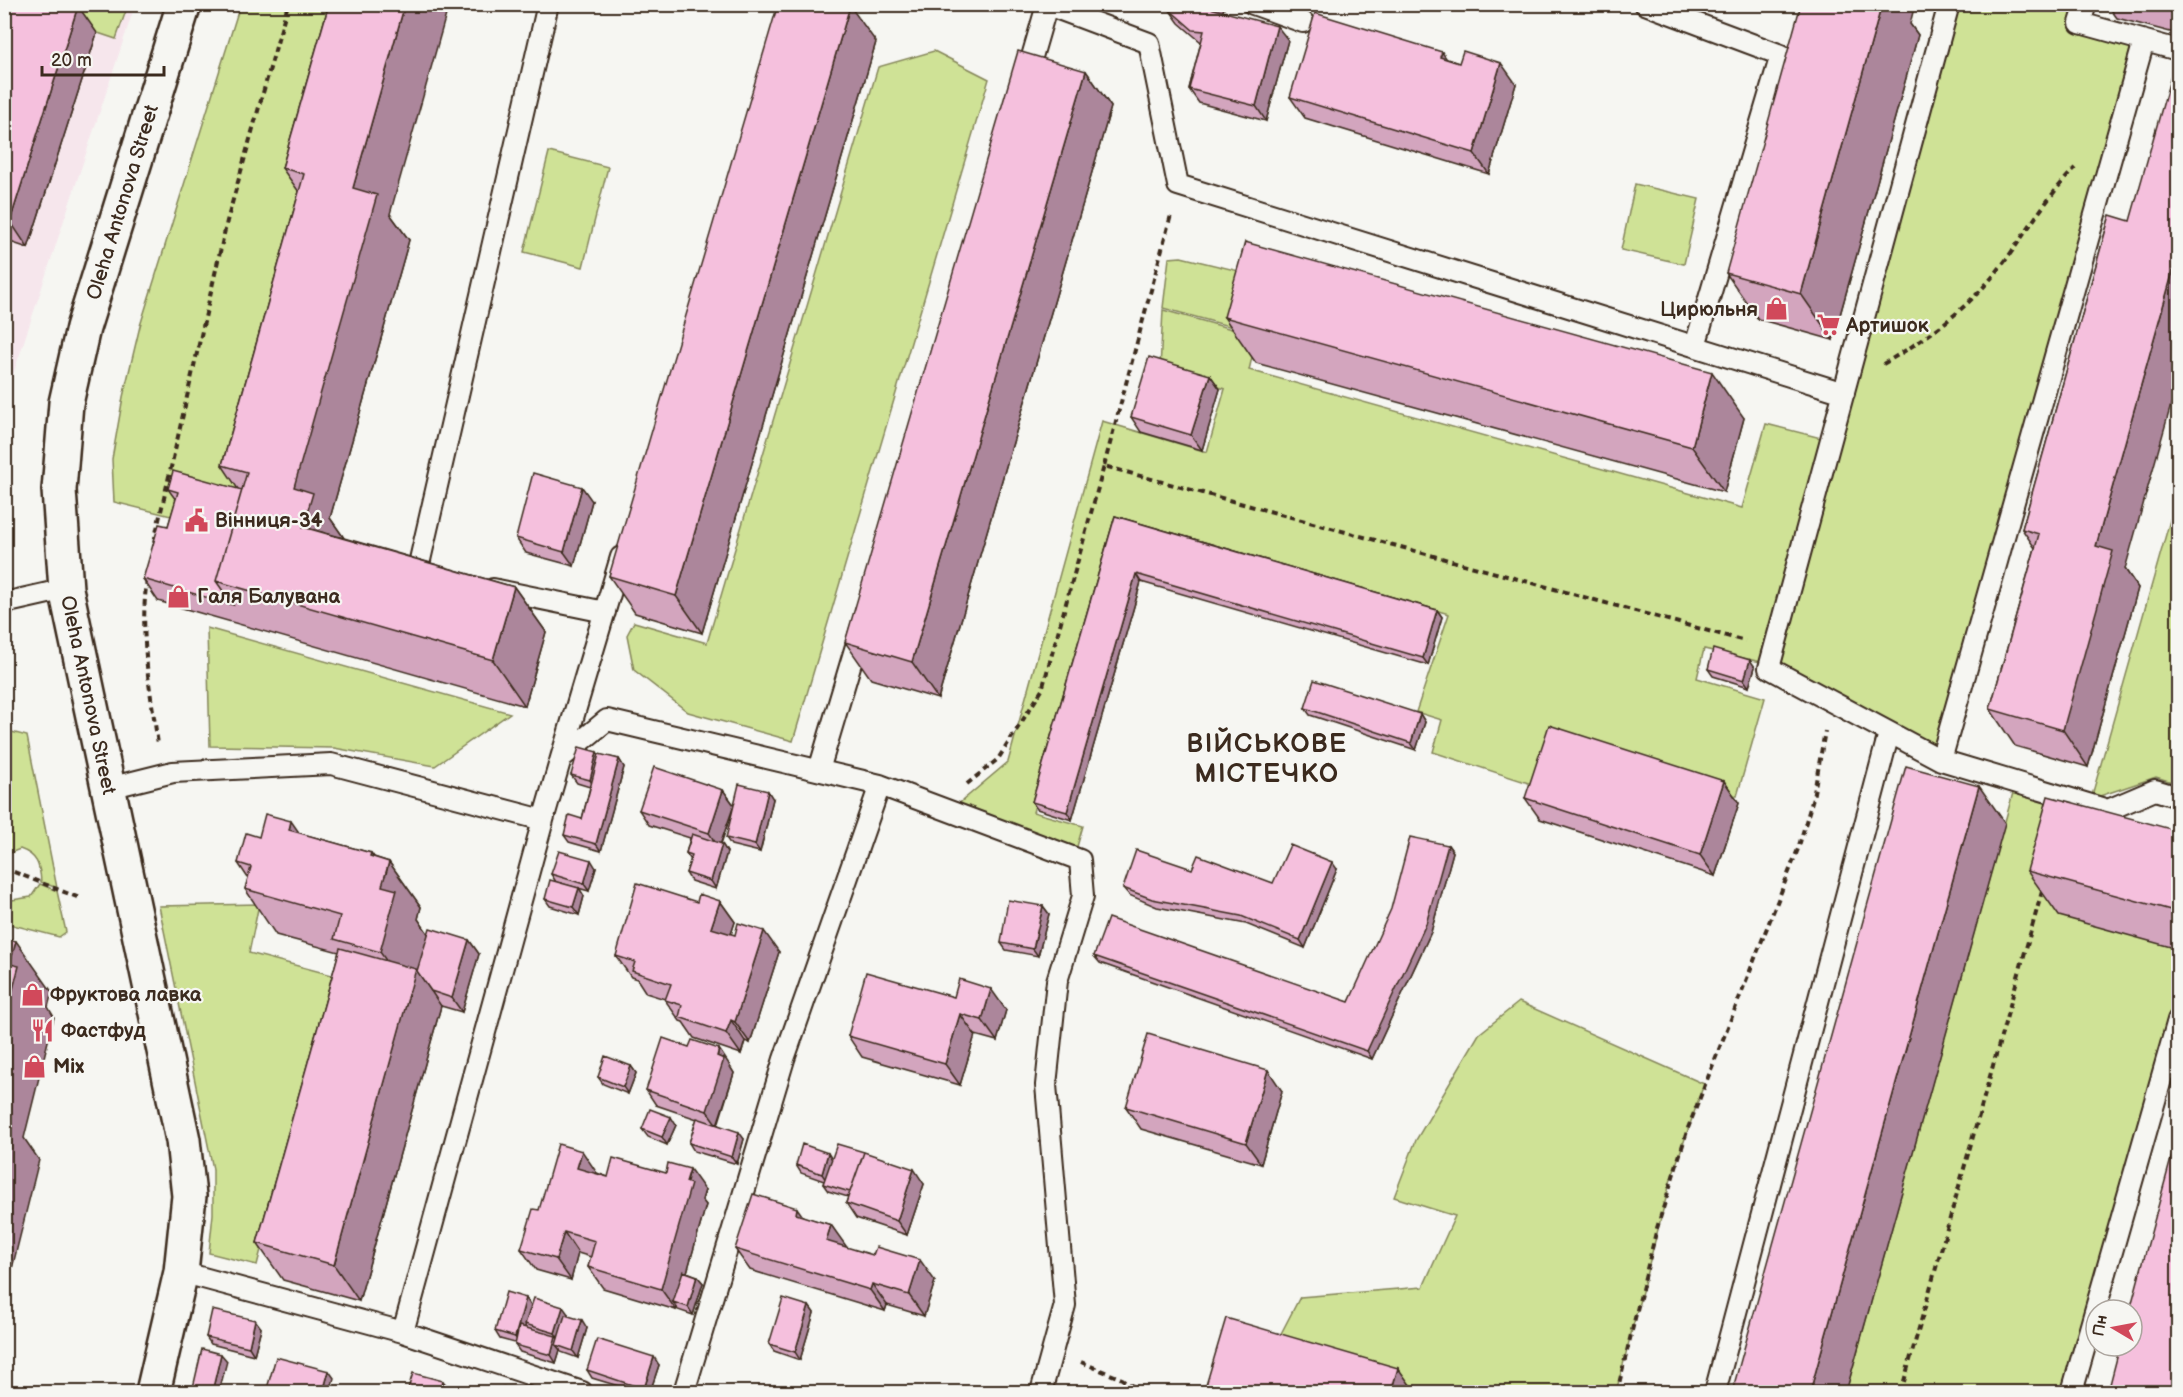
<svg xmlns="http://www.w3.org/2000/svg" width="2183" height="1397" font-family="'Balsamiq Sans',sans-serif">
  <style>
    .built { fill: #f6e6ec }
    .green { fill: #cfe296; stroke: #85865a; stroke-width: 1.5 }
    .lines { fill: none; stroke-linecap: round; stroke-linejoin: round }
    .lane-casing { stroke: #3b2a1e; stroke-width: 24 }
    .street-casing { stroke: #3b2a1e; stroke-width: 38 }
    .path { stroke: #3b2a1e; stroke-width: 4; stroke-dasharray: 6 4.5; stroke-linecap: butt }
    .lane { stroke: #f6f6f2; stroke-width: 20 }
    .street { stroke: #f6f6f2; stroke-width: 33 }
    .wall { fill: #d3a5be; stroke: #3b2a1e; stroke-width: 1.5 }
    .shaded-wall { fill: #ac869b; stroke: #3b2a1e; stroke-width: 1.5 }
    .building { fill: #f5c0dd; stroke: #3b2a1e; stroke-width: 1.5 }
    .labels { text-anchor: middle; stroke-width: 4.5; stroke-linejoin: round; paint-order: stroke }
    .street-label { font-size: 20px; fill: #3b2a1e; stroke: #f6f6f2 }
    .poi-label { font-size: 20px; font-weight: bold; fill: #3b2a1e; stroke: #f6f6f2; text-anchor: start }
    .district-label { font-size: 26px; font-weight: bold; letter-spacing: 1.5px; fill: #3b2a1e; stroke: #f6f6f2 }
  </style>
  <rect width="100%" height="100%" fill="#f6f6f2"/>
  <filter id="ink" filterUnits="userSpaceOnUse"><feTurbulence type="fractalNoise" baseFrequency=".0167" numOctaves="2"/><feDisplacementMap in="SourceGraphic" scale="12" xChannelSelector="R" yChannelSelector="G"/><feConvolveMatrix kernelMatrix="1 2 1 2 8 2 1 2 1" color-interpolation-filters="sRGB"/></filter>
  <g filter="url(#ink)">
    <path class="built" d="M5 5H135L5 399Z"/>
    <path class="green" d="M14 5H128L116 39Z
      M240 5H370L253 506 179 518 114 502 112 459 123 397 140 326Z
      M1956 5H2077L2071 27 2137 45 1937 750 1776 665Z
      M934 51 989 79 793 741 688 712 634 670 627 635 634 622 707 643 878 67Z
      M549 152 608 167 583 267 524 252Z
      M1635 184 1699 199 1684 264 1621 250Z
      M1181 257 1239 271 1254 333 1163 308 1169 258Z
      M1163 310 1257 336 1249 370 1742 508 1766 424 1825 439 1761 662 1704 649 1697 678 1765 698 1737 796 1560 741 1544 788 1433 752 1442 720 1416 712 1449 614 1120 520 1033 812 1083 826 1076 850 956 806 1008 762 1102 421 1207 452 1225 389 1160 369Z
      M2178 492V756L2172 782 2156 777 2091 799Z
      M207 628 510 713 435 766 334 748 210 746Z
      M4 730 27 736 57 888 41 882C40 865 37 855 20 849L5 855Z
      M2016 782 2069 798 2178 949V1017L2072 1392H1846Z
      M40 884 57 891 66 932 59 937 5 923V896L12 900 31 897Z
      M259 904 249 953 332 975 257 1265 209 1253 213 1214V1169L159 906Z
      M1519 1002 1704 1084 1671 1179 1616 1392H1412L1413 1388 1274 1347 1300 1297 1423 1287 1455 1216 1394 1197 1416 1140 1479 1034Z"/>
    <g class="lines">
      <defs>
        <path id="lane" d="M1045 4 1149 43 1178 185 1844 393
          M1253 4 1303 22
          M1645 4 1781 55 1695 346
          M1949 4 1769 668 1941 760 2108 810 2155 790 2178 797
          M2086 4 2080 23 2178 50
          M1025 81 1047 5
          M429 575 417 573 548 4
          M493 589 605 612
          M4 603 66 589
          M561 758 621 557
          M1941 760 2144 41
          M819 770 861 629
          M109 788 173 772 331 764 543 820 403 1332 181 1272
          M543 820 561 758 607 720 880 785 1080 860 1083 896 1057 981 1046 1085 1065 1305 1041 1392
          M403 1332 582 1392
          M684 1392 784 1059 880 785
          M1715 1392 1889 733
          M2072 1392 2178 1020"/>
        <path id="street" d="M153 1392 181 1272 189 1196 183 1140 66 589 59 490 66 403 83 328 184 4"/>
      </defs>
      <use href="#lane" class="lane-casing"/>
      <use href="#street" class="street-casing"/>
      <path class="path" d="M1883 364C1933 335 1974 304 2008 257 2030 226 2049 195 2075 168
        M1104 466 1171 215
        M154 542 227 221 288 4
        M147 579C139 634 150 689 158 744
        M967 784 998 759 1042 690 1104 466 1745 641
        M4 868 82 899
        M1081 1362 1122 1379 1141 1392
        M1617 1392 1657 1228 1688 1128 1798 849 1813 798 1825 731
        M1901 1392 2043 888"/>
      <use href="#lane" class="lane"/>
      <use href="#street" class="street"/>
    </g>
    <path class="wall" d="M4 4 97 33 28 248 4 240Z
      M329 4 390 214 409 240 330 518 344 538 514 587 546 632 525 706 158 601 143 579 168 526 176 500 168 489H238L222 465 299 192 282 168Z
      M1170 4H1225L1223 11 1288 40 1266 121 1199 103 1189 89 1201 42 1179 23 1169 9Z
      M2107 4H2178V34L2117 18Z
      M1910 24 1918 35 1833 340 1758 319 1726 273Z
      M876 42 702 633 635 613 609 576Z
      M1447 59 1516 84 1489 174 1305 118 1290 97Z
      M1086 71 1111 107 938 699 871 679 845 642Z
      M2110 215 2125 569 2138 588 2088 767 2015 746 1990 709 2035 548 2022 529Z
      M1224 317 1744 418 1724 492 1256 363Z
      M1210 375 1220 389 1202 450 1141 432 1131 417Z
      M592 501 574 566 526 553 516 538Z
      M1115 516 1437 610 1442 617 1428 665 1141 582 1072 820 1037 809 1032 802Z
      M1755 667 1749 687 1713 676 1708 669Z
      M1305 708 1420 714 1425 722 1416 750 1310 715Z
      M599 755 619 759 624 767 601 851 569 842 564 835 582 819 590 787 577 783 571 775Z
      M1724 781 1739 803 1715 876 1540 819 1525 798Z
      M723 790 734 805 721 844H722L727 852 716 889 691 881 686 873 691 860 686 853 690 838 649 825 639 810Z
      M773 799 760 852 731 845 726 838Z
      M2178 831V949L2059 916 2027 871Z
      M299 833 371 853 374 857 389 862 421 907 418 919 428 934 469 940 479 954 462 1012 441 1006 359 1301 283 1280 257 1243 339 952 276 935 245 889 248 878 238 863 259 837Z
      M1448 845 1453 852 1431 932 1372 1059 1100 963 1094 956 1349 1002Z
      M596 868 589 891 556 882 551 874Z
      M1192 869 1273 883 1337 869 1305 948 1246 924 1157 907 1129 895 1123 888Z
      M579 888 584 896 579 915 550 906 545 899Z
      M720 901 735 922 731 934 779 952 750 1043 745 1041 741 1054 694 1038 683 1022 680 1021 665 1000V999L646 993 637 979 631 977 616 956 697 902Z
      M1043 906 1049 914 1038 956 1006 950 1001 943Z
      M954 997 1006 1010 997 1041 975 1035 960 1085 862 1057 848 1036Z
      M729 1064V1065L734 1073 718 1125 744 1139 737 1164 694 1151 689 1143 697 1119 656 1105 646 1090Z
      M631 1066 636 1073 628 1094 603 1084 598 1077Z
      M1282 1091 1261 1164 1141 1129 1126 1107Z
      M676 1125 667 1145 648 1137 642 1129Z
      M832 1159 924 1184 907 1235 856 1218 846 1203 848 1197 828 1191 823 1184 824 1181 801 1173 796 1165Z
      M597 1173 608 1177 705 1190 702 1200 706 1205 687 1272 697 1276 703 1283 693 1315 678 1310 677 1308 676 1310 603 1288 588 1267 591 1257 578 1253 571 1280 536 1270 521 1249 539 1210Z
      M804 1217 831 1225 845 1247 935 1281 924 1316 887 1305 885 1311 750 1270 735 1249Z
      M531 1306 528 1316 568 1314 567 1316 587 1328 578 1358 561 1352 560 1350 556 1363 520 1352 515 1345V1343L500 1339 495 1331Z
      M809 1306 814 1313 800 1360 774 1351 769 1344Z
      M255 1320 261 1328 254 1355 211 1344 206 1337Z
      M659 1365 650 1392H638L592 1378 587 1370Z"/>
    <path class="shaded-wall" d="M405 4H449L390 214 409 240 330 518 344 538 303 527 294 487 353 188Z
      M1211 4H1225L1220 22 1210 8Z
      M1882 4H1915L1910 24 1918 35 1833 340 1801 294Z
      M78 6 97 33 28 248 10 221Z
      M850 6 876 42 702 633 676 596Z
      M1277 26 1288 40 1266 121 1256 106Z
      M1442 52 1456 73 1440 57Z
      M1501 63 1516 84 1489 174 1474 153Z
      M1086 71 1111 107 938 699 912 662Z
      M2178 253V380L2125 569 2138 588 2088 767 2063 730 2096 546Z
      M1712 372 1744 418 1724 492 1692 447Z
      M1210 375 1220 389 1202 450 1191 435Z
      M582 487 592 501 574 566 564 552Z
      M1136 574 1141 582 1072 820 1067 812Z
      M514 587 546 632 525 706 493 660Z
      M1437 610 1442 617 1428 665 1423 658Z
      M1750 660 1755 667 1749 687 1744 680Z
      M1420 714 1425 722 1416 750 1411 743Z
      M597 752 602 759 595 788 590 780Z
      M619 759 624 767 601 851 596 844Z
      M1724 781 1739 803 1715 876 1700 855Z
      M1979 786 2005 823 1846 1392H1810Z
      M723 790 734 805 719 848 709 833Z
      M768 791 773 799 760 852 755 845Z
      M291 821 323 867 289 830Z
      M722 844 727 852 716 889 711 881Z
      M1448 845 1453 852 1431 932 1372 1059 1367 1051Z
      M371 853 386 874 389 862 421 907 418 919 429 935 419 973 441 1006 359 1301 334 1265 409 993 380 952 382 886 370 856Z
      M591 860 596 868 589 891 584 884Z
      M1332 862 1337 869 1305 948 1300 940Z
      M579 888 584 896 579 915 573 907Z
      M720 901 735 922 726 949 711 928Z
      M1043 906 1049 914 1038 956 1033 949Z
      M764 931 779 952 750 1043 735 1022Z
      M469 940 479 954 462 1012 452 998Z
      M16 941 52 992 48 1007 54 1017 24 1138 39 1160 4 1301V961Z
      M991 989 1006 1010 997 1041 982 1020Z
      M960 1014 975 1035 960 1085 945 1064Z
      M731 1020 745 1041 741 1054 726 1033Z
      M719 1049 729 1064V1065L734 1073 717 1125 707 1111Z
      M631 1066 636 1073 628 1094 623 1087Z
      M1268 1070 1282 1091 1261 1164 1246 1143Z
      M671 1117 676 1125 667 1145 662 1137Z
      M739 1132 744 1139 737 1164 732 1157Z
      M582 1151 597 1173 592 1189 577 1168Z
      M828 1153 833 1161 827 1182 822 1174Z
      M690 1169 705 1190 702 1200 706 1205 678 1304 673 1302 677 1308 676 1310 661 1289Z
      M914 1169 924 1184 907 1235 897 1221Z
      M797 1208 812 1229 796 1214Z
      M831 1225 846 1246 841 1262 826 1241Z
      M564 1232 578 1253 571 1280 556 1259Z
      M920 1260 935 1281 924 1316 909 1295Z
      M697 1276 703 1283 693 1315 688 1307Z
      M872 1284 887 1305 885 1311 870 1290Z
      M526 1298 531 1306 520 1344 515 1337Z
      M809 1306 814 1313 800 1360 795 1352Z
      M563 1307 568 1314 560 1341 555 1333Z
      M255 1320 261 1328 254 1355 249 1347Z
      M582 1320 587 1328 578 1358 573 1351Z
      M556 1336 561 1344 556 1345 560 1350 556 1363 551 1355Z
      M221 1354 227 1361 219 1392H212Z
      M654 1357 659 1365 650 1392H647L644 1389Z
      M1398 1368 1413 1389 1412 1392H1391Z
      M329 1371 334 1378 330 1392 325 1385Z
      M443 1381 449 1388 447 1392H440Z"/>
    <path class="building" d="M4 4H73L78 6 10 221 4 219Z
      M329 4H405L353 188 377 195 294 487 313 493 303 527 514 587 493 660 216 581 247 472 222 465 304 174 282 168Z
      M778 4H846L850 6 676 596 609 576Z
      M1170 4H1211L1210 8 1277 26 1256 106 1189 89 1204 31 1193 30 1169 9Z
      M1801 4H1882L1801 294 1726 273Z
      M1315 13 1442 52 1440 57 1459 63 1463 51 1501 63 1474 153 1290 97Z
      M1018 51 1086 71 912 662 845 642Z
      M2178 51V253L2096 546 2113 551 2063 730 1990 709 2039 534 2022 529 2110 215 2130 221Z
      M1245 242 1712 372 1692 447 1224 317Z
      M1149 357 1210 375 1191 435 1131 417Z
      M173 471 242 490 216 581 233 605 143 579 159 524 168 526 178 492 168 489Z
      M533 473 582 487 564 552 516 538Z
      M1115 516 1437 610 1423 658 1136 574 1067 812 1032 802Z
      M1713 649 1750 660 1744 680 1708 669Z
      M1314 680 1420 714 1411 743 1305 708Z
      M1549 725 1724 781 1700 855 1525 798Z
      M579 747 597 752 590 780 571 775Z
      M599 754 619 759 596 844 564 835 569 815 582 819Z
      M1906 766 1979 786 1810 1392H1732Z
      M654 767 723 790 709 833 639 810Z
      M739 784 768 791 755 845 726 838Z
      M2048 796 2178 831V912L2027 871Z
      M265 814 291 821 289 830 371 853 370 856 389 862 382 886 397 890 380 952 334 939 340 916 245 889 251 867 238 863 246 833 259 837Z
      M692 834 722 844 711 881 686 873 692 855 686 853Z
      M1410 837 1448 845 1426 924 1367 1051 1094 956 1108 918 1349 1002 1391 909Z
      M1290 845 1332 862 1300 940 1241 916 1152 899 1123 888 1136 850 1192 869 1198 855 1273 883Z
      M559 851 591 860 584 884 551 874Z
      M550 880 579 888 573 907 545 899Z
      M637 883 697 902 699 894 720 901 711 928 735 935 738 923 764 931 735 1022 731 1020 726 1033 679 1017 682 1005 665 1000 671 984 632 971 635 962 616 956Z
      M1008 900 1043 906 1033 949 1001 943Z
      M430 928 469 940 452 998 431 991 417 971Z
      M4 938 16 941 10 964 19 966 4 1024Z
      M340 948 416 969 334 1265 257 1243Z
      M866 972 954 997 959 979 991 989 982 1020 960 1014 945 1064 848 1036Z
      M1148 1034 1268 1070 1246 1143 1126 1107Z
      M663 1038 689 1047 692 1040 719 1049 717 1056 724 1059 707 1111 646 1090Z
      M605 1056 631 1066 623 1087 598 1077Z
      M650 1109 671 1117 662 1137 642 1129Z
      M697 1118 739 1132 732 1157 689 1143Z
      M2178 1133V1392H2108L2120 1346H2132V1310H2130Z
      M558 1144 582 1151 577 1168 608 1177 613 1158 666 1173 668 1163 690 1169 686 1182 691 1184 661 1289 588 1267 595 1241 564 1232 556 1259 521 1249 533 1209 539 1210Z
      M802 1144 828 1153 822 1174 796 1165Z
      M837 1144 864 1152 850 1192 823 1184Z
      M864 1152 914 1169 897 1221 846 1203Z
      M753 1194 797 1208 796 1214 831 1225 826 1241 873 1255 876 1247 920 1260 909 1295 872 1284 870 1290 735 1249Z
      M683 1271 697 1276 688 1307 673 1302Z
      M506 1292 526 1298 515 1337 495 1331Z
      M534 1298 563 1307 555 1333 525 1324Z
      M783 1298 809 1306 795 1352 769 1344Z
      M212 1310 255 1320 249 1347 206 1337Z
      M565 1315 582 1320 573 1351 556 1345Z
      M1226 1318 1398 1368 1391 1392H1204Z
      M519 1326 556 1336 551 1355 515 1345Z
      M597 1339 654 1357 644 1389 587 1370Z
      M202 1349 221 1354 212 1392H192Z
      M276 1357 329 1371 325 1385 353 1392H266Z
      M413 1373 443 1381 440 1392H407Z
      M503 1387 521 1392H502Z"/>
  </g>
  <defs>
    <symbol id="shop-bare" viewBox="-9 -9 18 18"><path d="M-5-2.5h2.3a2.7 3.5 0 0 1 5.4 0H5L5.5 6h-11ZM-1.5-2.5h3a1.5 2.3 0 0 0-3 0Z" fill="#d1495b" stroke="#f6f6f2" stroke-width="2.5" paint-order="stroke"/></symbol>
    <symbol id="supermarket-bare" viewBox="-9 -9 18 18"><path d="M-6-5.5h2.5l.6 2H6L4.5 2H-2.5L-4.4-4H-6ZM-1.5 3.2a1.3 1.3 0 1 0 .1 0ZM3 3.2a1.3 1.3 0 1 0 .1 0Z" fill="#d1495b" stroke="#f6f6f2" stroke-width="2.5" paint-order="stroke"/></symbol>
    <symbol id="civic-bare" viewBox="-9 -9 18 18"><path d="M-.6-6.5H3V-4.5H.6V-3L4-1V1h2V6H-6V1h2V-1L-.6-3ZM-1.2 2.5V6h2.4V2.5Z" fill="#d1495b" stroke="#f6f6f2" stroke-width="2.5" paint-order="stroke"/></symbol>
    <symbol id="restaurant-bare" viewBox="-9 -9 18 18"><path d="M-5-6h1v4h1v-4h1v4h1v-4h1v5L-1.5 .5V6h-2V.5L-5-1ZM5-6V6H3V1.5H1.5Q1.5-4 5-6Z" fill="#d1495b" stroke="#f6f6f2" stroke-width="2.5" paint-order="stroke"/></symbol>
  </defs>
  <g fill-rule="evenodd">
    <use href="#shop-bare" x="1760" y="292" width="33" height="33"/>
    <use href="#supermarket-bare" x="1812" y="308" width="33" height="33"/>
    <use href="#civic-bare" x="180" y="504" width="33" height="33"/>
    <use href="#shop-bare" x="162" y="580" width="33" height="33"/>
    <use href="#shop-bare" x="16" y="978" width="33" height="33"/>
    <use href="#restaurant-bare" x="26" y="1014" width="33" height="33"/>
    <use href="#shop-bare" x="18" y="1050" width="33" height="33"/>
  </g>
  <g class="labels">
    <g class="street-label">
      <text transform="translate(122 202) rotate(-73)" y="7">Oleha Antonova Street</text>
      <text transform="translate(89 695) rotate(78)" y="7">Oleha Antonova Street</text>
    </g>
    <g class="poi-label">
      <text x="1758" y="316" text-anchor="end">Цирюльня</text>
      <text x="1846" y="332">Артишок</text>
      <text x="215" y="527">Вінниця-34</text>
      <text x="197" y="603">Галя Балувана</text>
      <text x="50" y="1001">Фруктова лавка</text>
      <text x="61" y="1037">Фастфуд</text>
      <text x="53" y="1073">Mix</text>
    </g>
    <g class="district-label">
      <text x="1267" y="752">ВІЙСЬКОВЕ<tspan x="1267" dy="30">МІСТЕЧКО</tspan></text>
    </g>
  </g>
  <rect width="2183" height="1397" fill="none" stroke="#f6f6f2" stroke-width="24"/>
  <rect x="12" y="12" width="2159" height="1373" fill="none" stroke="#3b2a1e" stroke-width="2" filter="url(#ink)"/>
  <g transform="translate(2114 1328) rotate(280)"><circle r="28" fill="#f6f6f2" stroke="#aba49d" stroke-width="1.5"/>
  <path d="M0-4.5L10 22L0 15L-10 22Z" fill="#d1495b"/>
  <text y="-9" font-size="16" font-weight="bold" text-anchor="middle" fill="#3b2a1e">Пн</text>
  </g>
  <path d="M42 66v9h122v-9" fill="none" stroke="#3b2a1e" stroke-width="3"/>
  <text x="51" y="66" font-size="18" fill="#3b2a1e" stroke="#f6f6f2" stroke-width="4.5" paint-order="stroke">20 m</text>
</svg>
